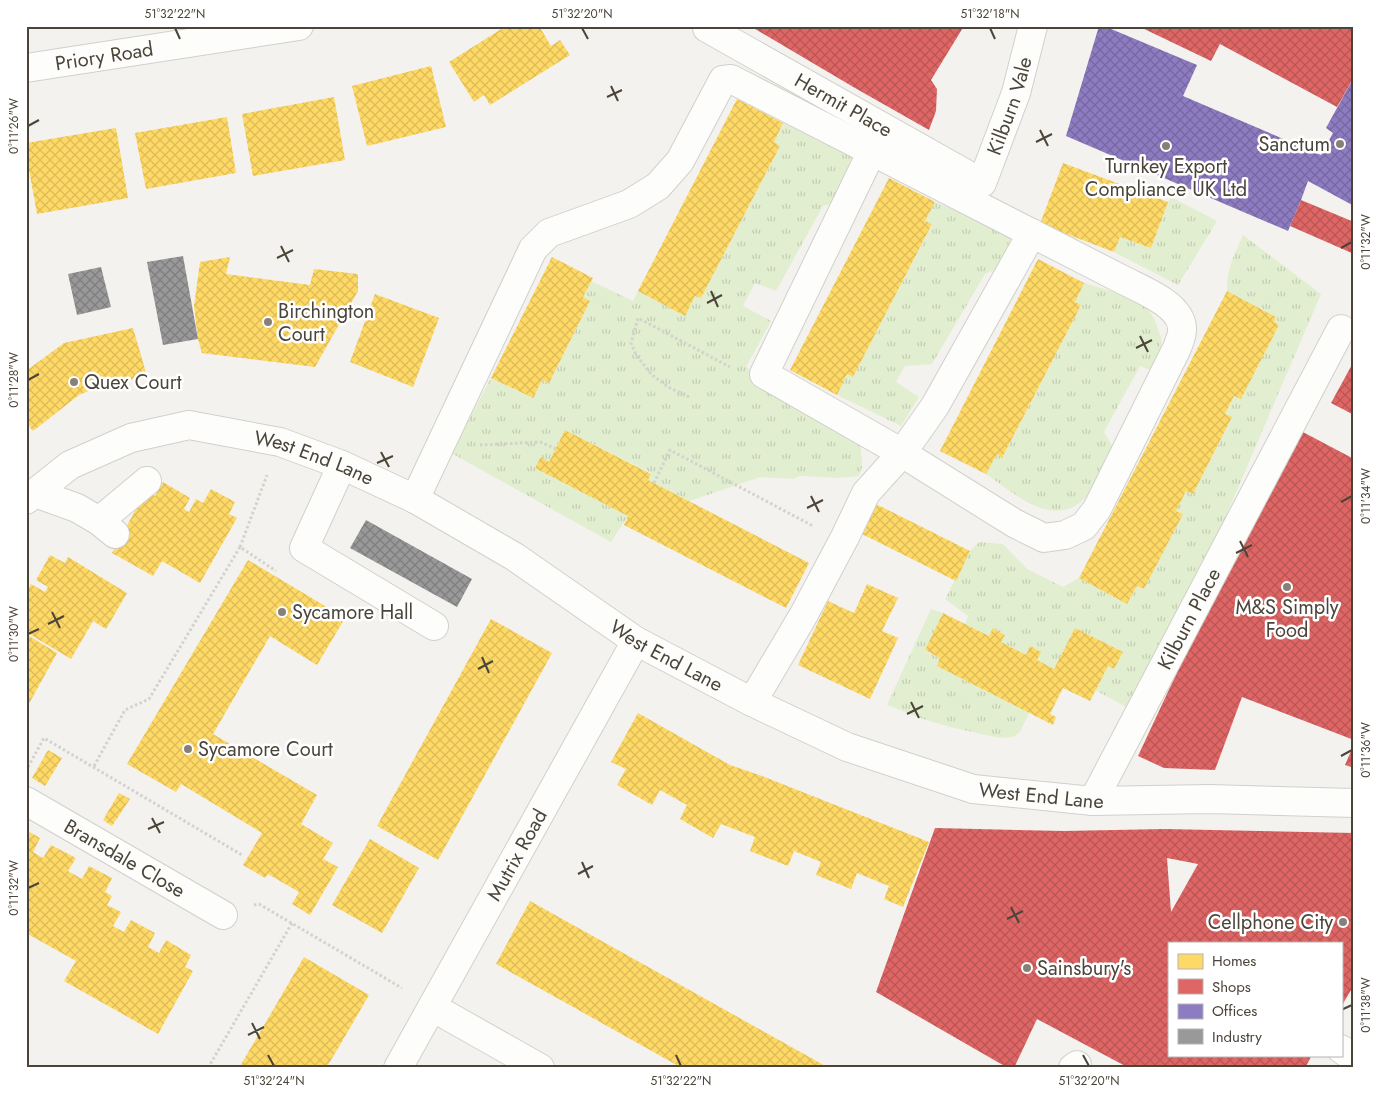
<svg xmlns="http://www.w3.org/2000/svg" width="1380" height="1094" font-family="Jost,sans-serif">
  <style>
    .grass { fill: url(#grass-tufts) }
    .homes { fill: url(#homes-cross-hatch) }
    .shops { fill: url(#shops-cross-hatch); fill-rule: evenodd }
    .offices { fill: url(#offices-cross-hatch) }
    .industry { fill: url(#industry-cross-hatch) }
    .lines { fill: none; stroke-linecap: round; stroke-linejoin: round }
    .minor-casing { stroke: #d2d0cb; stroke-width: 30 }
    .path { stroke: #d3d2cc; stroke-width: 3; stroke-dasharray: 2.5 2.5; stroke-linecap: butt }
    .minor { stroke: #fdfdfc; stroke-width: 28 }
    .ticks { fill: none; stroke: #4b4439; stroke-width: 2 }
    .poi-dot { fill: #868178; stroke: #fff; stroke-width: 2 }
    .labels { text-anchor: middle; stroke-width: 5; stroke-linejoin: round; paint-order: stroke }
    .street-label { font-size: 20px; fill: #4b4439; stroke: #fff }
    .poi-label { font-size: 20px; fill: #4b4439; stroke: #fff; text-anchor: start }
    .neatline { fill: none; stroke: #4b4439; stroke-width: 2 }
    .ticks-label { font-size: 12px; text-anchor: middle; fill: #4b4439 }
  </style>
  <defs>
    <pattern id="grass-tufts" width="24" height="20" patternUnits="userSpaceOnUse" patternTransform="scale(1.25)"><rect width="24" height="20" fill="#e1eecf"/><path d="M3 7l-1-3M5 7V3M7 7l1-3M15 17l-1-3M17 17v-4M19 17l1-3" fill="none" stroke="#c3cdb2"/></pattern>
    <pattern id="homes-cross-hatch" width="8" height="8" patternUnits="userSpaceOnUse" patternTransform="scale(1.25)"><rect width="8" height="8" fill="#ffd966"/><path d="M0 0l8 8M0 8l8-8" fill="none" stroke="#dcbb59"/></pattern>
    <pattern id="shops-cross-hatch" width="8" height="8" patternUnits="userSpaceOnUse" patternTransform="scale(1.25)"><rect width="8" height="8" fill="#e06666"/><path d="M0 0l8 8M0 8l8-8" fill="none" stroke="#b85655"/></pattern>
    <pattern id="offices-cross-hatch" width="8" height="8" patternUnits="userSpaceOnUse" patternTransform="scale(1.25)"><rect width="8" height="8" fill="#8e7cc3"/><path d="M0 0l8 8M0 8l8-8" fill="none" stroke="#76679f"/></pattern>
    <pattern id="industry-cross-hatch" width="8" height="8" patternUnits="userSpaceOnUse" patternTransform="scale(1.25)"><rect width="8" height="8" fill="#999"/><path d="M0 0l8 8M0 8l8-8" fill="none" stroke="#7f7e7e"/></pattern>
  </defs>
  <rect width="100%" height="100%" fill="#f4f2ee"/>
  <path class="grass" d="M783 123 854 153 832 204 823 206 776 291 755 283 743 306 771 321 746 367 773 384 850 428 861 448 862 467 859 476 839 478 800 476 793 479 760 477 690 501 648 480 651 473 565 430 549 462 541 458 535 468 628 516 611 542 451 453 491 378 532 398 542 380 549 383 590 301 583 297 591 281 633 301 638 291 685 315 695 296 701 298 780 146 774 142Z
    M1171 197 1217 221 1178 285 1114 252 1120 237 1151 248 1168 202Z
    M935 202 959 212 963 210 1015 238 1000 268 985 274 932 364 905 366 896 382 919 397 901 426 837 395 847 374 853 377 932 225 925 221Z
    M1243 235 1321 294 1145 705 1128 708 1095 690 1108 666 1114 669 1123 652 1075 628 1054 669 1037 660 1030 647 1026 655 1001 642 1005 634 993 629 989 636 965 624 968 616 945 599 970 551 979 542 1003 544 1027 569 1063 587 1079 578 1127 604 1137 586 1144 589 1183 514 1176 511 1186 491 1193 494 1232 418 1225 414 1234 396 1241 399 1279 325 1274 322 1276 317 1227 291C1227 267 1234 256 1243 235Z
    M1084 283 1118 293 1143 303 1154 318 1161 337 1160 361 1155 372 1140 366 1104 432 1114 449C1107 462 1099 483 1090 493 1056 533 1018 496 986 474L997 454 1003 457 1081 305 1075 302Z
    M931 609 943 613 925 651 940 658 937 666 1029 713 1020 732 1013 737 1000 738 950 727 923 719 887 705Z"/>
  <path class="homes" d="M506 26H539L551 46 560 40 570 55 490 105 484 95 474 102 449 62Z
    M431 66 446 127 367 146 352 86Z
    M334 97 345 160 253 176 242 114Z
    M737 99 783 123 774 142 780 146 701 298 695 296 685 316 638 291Z
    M227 117 236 173 146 189 135 133Z
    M116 128 128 198 37 214 26 153V143Z
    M1063 163 1168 202 1151 248 1120 237 1114 252 1040 224Z
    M889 178 935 202 925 221 932 224 853 377 847 374 837 395 790 370Z
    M230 257 226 274 310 285 314 269 358 274V291L315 367 202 353 198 339 194 306 200 262Z
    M552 257 593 278 583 297 590 301 549 383 542 380 533 398 491 378Z
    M1038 259 1084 283 1075 302 1081 305 1002 458 997 454 986 474 940 451Z
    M1227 291 1276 317 1274 322 1279 325 1241 399 1234 396 1225 414 1232 417 1193 494 1186 491 1176 511 1183 514 1144 589 1137 586 1127 604 1079 578Z
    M375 294 439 318 413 387 350 362Z
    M133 328 147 376 95 388 79 395 33 431 26 422V371L64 343Z
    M565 430 651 474 648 480 809 563 786 608 624 525 628 516 535 468 541 457 549 462Z
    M163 482 190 498 184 509 189 512 196 499 203 503 211 489 235 502 229 514 237 518 200 583 162 561 153 576 112 553 146 491 155 496Z
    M876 504 970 551 956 581 862 534Z
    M50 555 65 563 68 557 127 593 106 629 93 621 71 659 26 632V593L31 584 45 592 48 587 36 580Z
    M248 560 345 618 317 665 270 636 213 734 317 795 301 824 333 843 323 859 338 867 310 915 292 904 299 892 268 874 265 878 243 865 262 833 181 784 176 792 127 764Z
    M867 584 898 598 882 631 898 638 870 699 798 665 828 601 854 613Z
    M943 613 989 636 993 628 1005 635 1001 642 1026 655 1030 646 1041 652 1037 660 1054 669 1075 628 1123 652 1114 669 1108 666 1090 701 1063 688 1050 714 1056 717 1053 725 937 666 940 658 925 650Z
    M491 619 552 653 438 860 377 826Z
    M26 634 57 653 26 709Z
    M638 713 730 765 762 776 929 842 903 907 884 899 889 886 857 873 851 889 816 875 821 862 794 851 788 866 750 851 755 837 721 824 713 838 680 819 687 805 660 790 652 805 617 785 626 769 611 762Z
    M48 750 62 758 45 786 32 778Z
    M119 793 130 799 112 826 103 820Z
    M26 830 40 838 33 852 43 858 51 845 76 858 68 871 82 879 89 866 112 878 105 892 112 896 107 905 121 912 113 926 124 932 131 920 155 933 148 947 159 953 166 940 191 955 185 967 193 971 158 1034 64 981 76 961 26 933Z
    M370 839 419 868 382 933 332 905Z
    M530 901 634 959 829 1068H682L566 1003 496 964Z
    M304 957 369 995 337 1050 326 1068H239Z"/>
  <path class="shops" d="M750 26H964L931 80 937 89 936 111 929 130 855 88Z
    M1138 26H1354V77L1337 107 1220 44 1211 61Z
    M1301 200 1354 222V254L1290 226Z
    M1354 361V415L1331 403Z
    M1301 431 1354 459V740L1242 697 1215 770 1164 768 1138 756 1201 621Z
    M1354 744V768L1345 765Z
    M935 828 1064 831 1165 829 1354 833V985L1341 1007V943H1169V1055H1312L1305 1068H1129L1037 1019 1014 1068H1008L876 992ZM1167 858 1198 864 1171 912Z"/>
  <path class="offices" d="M1099 26H1104L1197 65 1183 96 1321 155 1333 133 1326 128 1354 77V206L1308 181 1301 200 1288 231 1066 136Z"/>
  <path class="industry" d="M183 256 198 339 163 345 147 262Z
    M101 267 111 307 77 315 68 274Z
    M366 520 472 579 457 607 350 548Z"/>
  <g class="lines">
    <defs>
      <g id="minor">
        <path id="s1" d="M708 26 707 28 982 183 1016 93 1033 26"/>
        <path id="s2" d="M26 68 299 26"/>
        <path d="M872 151 764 374 902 453 935 406 1032 233"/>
        <path d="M342 465 304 548 434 626"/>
        <path d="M35 493 77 508 99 521"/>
        <path d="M415 499 533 249 549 233 629 204 658 186 680 161 723 80 731 79 1125 281C1143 290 1181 305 1182 328 1183 334 1179 342 1177 348L1097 509 1084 526 1065 535 1044 538 1014 523 902 453 866 493 845 537 803 616 752 702"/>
        <path id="s3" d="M26 500 70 465 131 438 189 425 280 442 342 465 415 499 515 557 636 641 752 702 847 747 973 789 1093 801 1209 799 1354 803"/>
        <path d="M115 534 99 521 147 481"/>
        <path id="s4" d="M26 801 223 915"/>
        <path id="s5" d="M1093 801 1341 329"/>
        <path d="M432 1007 540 1068"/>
        <path d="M1341 1049 1354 1058"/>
        <path id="s6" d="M398 1068 636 641"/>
        <path d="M1073 1068 1077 1065"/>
      </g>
    </defs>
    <use href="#minor" class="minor-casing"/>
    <path class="path" d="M689 397 668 387 651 374 636 355 631 343 638 318 730 367
      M480 445 540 442 556 449
      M654 483 670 450 813 526
      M240 547 267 475
      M94 766 125 710 149 699 240 547 276 571
      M28 767 44 738 242 855
      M254 905 259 904 402 988
      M208 1068 292 923"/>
    <use href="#minor" class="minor"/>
  </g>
  <path class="ticks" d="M175 28 180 39M582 28 588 39M990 28 995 39M611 86 618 101M607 97 622 90M28 126 39 120M1040 130 1048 146M1036 142 1052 134M281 246 289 262M1341 248 1352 242M277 258 293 250M711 291 718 307M707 303 722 295M1140 336 1148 352M1136 348 1152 340M28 380 39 374M381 452 389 467M377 463 393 456M811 496 819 512M1341 502 1352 496M807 508 823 500M1240 541 1248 557M1236 553 1252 545M52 612 60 628M48 624 64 616M28 634 39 629M482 657 489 673M478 669 493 661M911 702 919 718M907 714 923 706M1341 756 1352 750M152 818 160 833M148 829 164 822M582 862 589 878M578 874 593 866M28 888 39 883M1011 907 1019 923M1007 919 1023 911M1341 1010 1352 1005M252 1023 260 1039M248 1035 264 1027M268 1055 274 1066M676 1055 681 1066M1083 1055 1089 1066"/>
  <g class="poi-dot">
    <circle cx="1340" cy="144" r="5"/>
    <circle cx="1166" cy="146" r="5"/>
    <circle cx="268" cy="322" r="5"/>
    <circle cx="74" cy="382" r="5"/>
    <circle cx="1287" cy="587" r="5"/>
    <circle cx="282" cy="612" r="5"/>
    <circle cx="188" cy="749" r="5"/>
    <circle cx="1343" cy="922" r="5"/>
    <circle cx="1027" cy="968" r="5"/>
  </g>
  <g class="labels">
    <g class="street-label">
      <text dy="7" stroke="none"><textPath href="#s2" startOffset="79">Priory Road</textPath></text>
      <text dy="7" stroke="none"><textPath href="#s1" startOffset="159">Hermit Place</textPath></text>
      <text dy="7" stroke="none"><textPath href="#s1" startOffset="400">Kilburn Vale</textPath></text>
      <text dy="7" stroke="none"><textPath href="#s3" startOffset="312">West End Lane</textPath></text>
      <text dy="7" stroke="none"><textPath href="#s5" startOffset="206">Kilburn Place</textPath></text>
      <text dy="7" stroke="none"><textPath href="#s3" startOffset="718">West End Lane</textPath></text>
      <text dy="7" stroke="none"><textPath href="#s3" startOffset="1122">West End Lane</textPath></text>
      <text dy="7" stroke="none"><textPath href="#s6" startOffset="244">Mutrix Road</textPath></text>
      <text dy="7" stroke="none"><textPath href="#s4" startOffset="114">Bransdale Close</textPath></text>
    </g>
    <g class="poi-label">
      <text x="1330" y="151" text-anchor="end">Sanctum</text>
      <text x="1166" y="173" text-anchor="middle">Turnkey Export<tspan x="1166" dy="23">Compliance UK Ltd</tspan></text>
      <text x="278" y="318">Birchington<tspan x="278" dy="23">Court</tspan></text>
      <text x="84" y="389">Quex Court</text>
      <text x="1287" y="614" text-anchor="middle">M&amp;S Simply<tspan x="1287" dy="23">Food</tspan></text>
      <text x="292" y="619">Sycamore Hall</text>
      <text x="198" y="756">Sycamore Court</text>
      <text x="1333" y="929" text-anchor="end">Cellphone City</text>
      <text x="1037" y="975">Sainsbury's</text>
    </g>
  </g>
  <rect width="1380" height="1094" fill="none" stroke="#ffffff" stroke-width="55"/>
  <rect x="1168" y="942" width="175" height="115" fill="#ffffff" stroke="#b7b4b0"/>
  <rect x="1178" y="954" width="25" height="15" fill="#ffd966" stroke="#b7b4b0"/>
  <text x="1212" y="966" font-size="15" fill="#4b4439">Homes</text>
  <rect x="1178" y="979" width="25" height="15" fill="#e06666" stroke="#b7b4b0"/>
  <text x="1212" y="992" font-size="15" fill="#4b4439">Shops</text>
  <rect x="1178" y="1004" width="25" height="15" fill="#8e7cc3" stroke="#b7b4b0"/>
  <text x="1212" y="1016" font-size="15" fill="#4b4439">Offices</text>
  <rect x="1178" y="1029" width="25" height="15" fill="#999999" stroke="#b7b4b0"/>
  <text x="1212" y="1042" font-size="15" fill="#4b4439">Industry</text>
  <rect x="28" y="28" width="1324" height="1038" class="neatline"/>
  <g class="ticks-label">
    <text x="175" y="18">51°32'22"N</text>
    <text x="582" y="18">51°32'20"N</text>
    <text x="990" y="18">51°32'18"N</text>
    <text transform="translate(14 126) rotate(-90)" y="4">0°11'26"W</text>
    <text transform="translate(1366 242) rotate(-90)" y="4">0°11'32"W</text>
    <text transform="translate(14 380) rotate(-90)" y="4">0°11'28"W</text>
    <text transform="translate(1366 496) rotate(-90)" y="4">0°11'34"W</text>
    <text transform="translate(14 634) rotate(-90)" y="4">0°11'30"W</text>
    <text transform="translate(1366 750) rotate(-90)" y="4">0°11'36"W</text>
    <text transform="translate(14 888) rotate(-90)" y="4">0°11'32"W</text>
    <text transform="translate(1366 1005) rotate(-90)" y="4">0°11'38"W</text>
    <text x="274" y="1085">51°32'24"N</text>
    <text x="681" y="1085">51°32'22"N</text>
    <text x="1089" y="1085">51°32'20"N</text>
  </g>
</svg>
